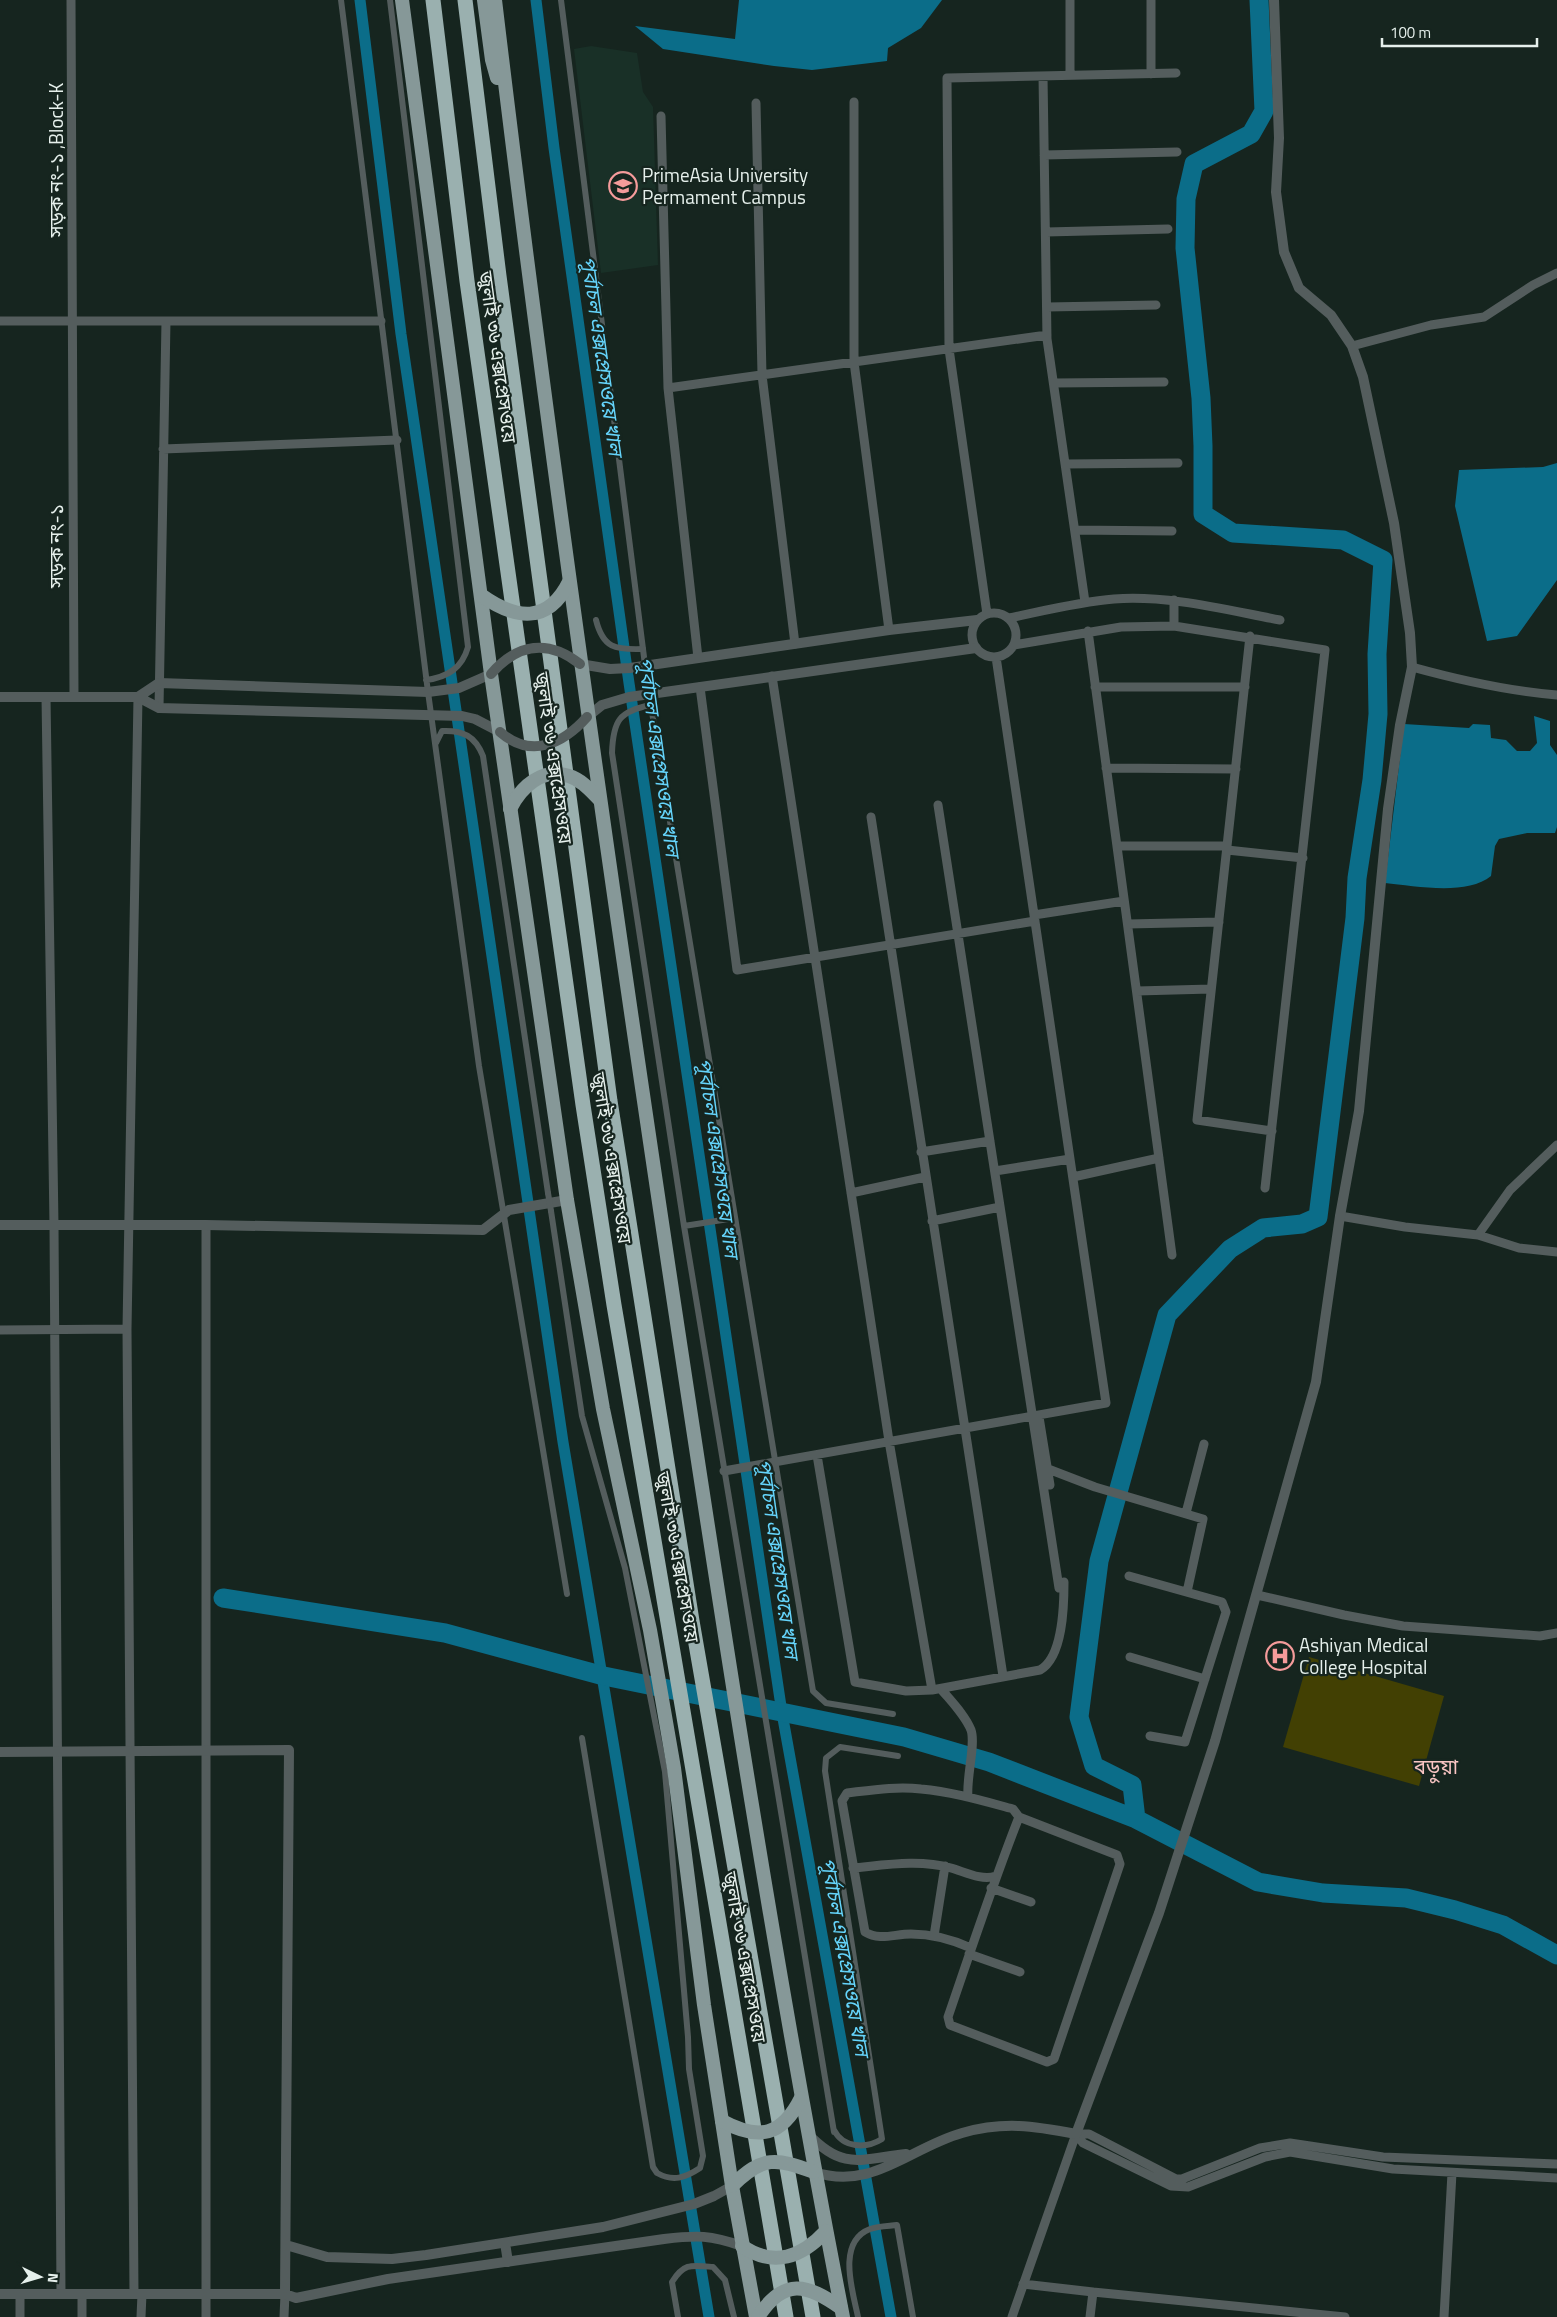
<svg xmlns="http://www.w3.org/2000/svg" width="1557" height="2317" font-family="'Titillium Web','Noto Sans Bengali',sans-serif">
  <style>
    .built { fill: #193027 }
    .green { fill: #424003 }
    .water { fill: #0b6d89 }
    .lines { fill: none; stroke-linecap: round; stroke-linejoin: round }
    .canal { stroke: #0b6d89; stroke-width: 11 }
    .river { stroke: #0b6d89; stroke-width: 19 }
    .pedestrian { stroke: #545d5d; stroke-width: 6 }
    .minor { stroke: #545d5d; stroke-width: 9 }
    .tertiary { stroke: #545d5d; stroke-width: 10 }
    .primary { stroke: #869898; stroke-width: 14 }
    .motorway { stroke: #9ab0af; stroke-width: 15 }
    .pedestrian-bridge { stroke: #545d5d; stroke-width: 6 }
    .tertiary-bridge { stroke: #545d5d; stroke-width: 10 }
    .primary-bridge { stroke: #869898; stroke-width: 14 }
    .labels { text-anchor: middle; stroke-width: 4.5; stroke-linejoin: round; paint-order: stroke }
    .street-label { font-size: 19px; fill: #e6f0ec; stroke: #16251f }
    .poi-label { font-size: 19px; fill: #e6f0ec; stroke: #16251f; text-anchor: start }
    .water-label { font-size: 20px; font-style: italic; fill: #65d4fb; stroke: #16251f }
    .neighbourhood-label { font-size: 20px; fill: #f9c5c3; stroke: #16251f }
  </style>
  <rect width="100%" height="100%" fill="#16251f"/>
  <path class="built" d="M591 46 637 53 643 92 653 107 658 265 601 273 574 49Z"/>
  <path class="green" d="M1309 1657 1444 1696 1419 1786 1283 1747Z"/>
  <path class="water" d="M739 0H942L921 28 888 48 887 61 812 70 774 66 663 49 635 26 735 39Z
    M1557 463V580L1517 636 1487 641 1455 506 1459 470 1543 467Z
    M1534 716 1550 721V745L1557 755V827L1555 833H1527L1499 839 1495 846 1491 876C1467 896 1415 886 1385 883L1404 724 1469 728 1473 724 1490 725 1491 738 1506 740 1517 751H1530L1537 743Z"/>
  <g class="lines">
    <path class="canal" d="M360 0 401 334 563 1442 709 2317
      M536 0 554 148 629 683 782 1713 891 2317"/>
    <path class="river" d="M223 1598 445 1633 604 1676 904 1737 989 1762 1136 1819 1258 1882 1323 1893 1406 1898 1455 1910 1503 1925 1557 1955
      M1136 1819 1132 1785 1094 1766 1079 1717 1099 1561 1167 1315 1230 1249 1263 1228 1302 1224 1318 1217 1355 918 1357 878 1372 780 1378 714 1377 654 1383 560 1343 540 1233 533 1203 514V446L1201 398 1185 248 1186 199 1194 164 1251 134 1264 111 1259 0"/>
    <path class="pedestrian" d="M341 0 428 692 479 1066 567 1594
      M390 0 468 647C462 668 448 677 426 680
      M561 0 645 665
      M650 700 813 1691 826 1703 893 1714
      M651 705C619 711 613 721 612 753L684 1226 834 2132
      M436 743 442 731C463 730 475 736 483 756L548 1193
      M551 1211 582 1416 625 1568 665 1772 688 2037 689 2069 703 2156 700 2168C685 2178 673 2182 657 2173L653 2167 582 1738
      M684 1226 735 1218
      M834 2130C843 2148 866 2149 882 2139L825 1771 826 1758 840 1747 898 1756
      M678 2317 672 2282C684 2263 691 2265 713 2267L725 2280 734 2317
      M858 2317C853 2292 836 2242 870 2229 878 2226 889 2226 897 2225L913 2317"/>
    <path class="minor" d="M71 0 74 697
      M1070 0V75
      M1151 0V74
      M1043 76 1047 339 1085 602
      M854 102V362L889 630
      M756 103 762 375 795 644
      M661 116 668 388 698 658
      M1044 155 1177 152
      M1046 232 1168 229
      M1047 307 1156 305
      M0 321H381
      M1352 346 1431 325 1484 317 1533 285 1557 273
      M1054 383 1164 382
      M668 388 1047 335
      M163 449 397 440
      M1065 464 1178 463
      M1075 530 1172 531
      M972 635a22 22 0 1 1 44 0a22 22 0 1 1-44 0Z
      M987 614 949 349 947 78 1176 73
      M1009 618C1043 611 1078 602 1114 599 1170 595 1226 610 1280 620
      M1174 626V600
      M1088 631 1172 1255
      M1250 636 1197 1120 1272 1131
      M1014 645 1121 627 1174 626 1325 650 1265 1188
      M1412 667C1459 680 1508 691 1557 695
      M772 676 889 1441 932 1690
      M700 687 737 970 1035 921
      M1095 687H1245
      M46 697 54 1225 61 2294
      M159 708 166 321
      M1106 768 1236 769
      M938 805 1059 1588
      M871 817 1003 1676
      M1117 846H1227
      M1227 850 1303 858
      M1034 915 1124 901
      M1128 924 1219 922
      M1137 991 1211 989
      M921 1152 990 1141
      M995 1171 1070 1159
      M1073 1177 1159 1158
      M851 1193 925 1177
      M1340 1216 1405 1227 1478 1235 1519 1248 1557 1252
      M932 1221 1000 1207
      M206 1225V2317
      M1478 1235 1510 1190 1557 1145
      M0 1330 127 1329
      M1039 1417 1050 1485
      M817 1455 855 1682 906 1691 932 1690 1040 1670C1063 1657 1064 1606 1064 1582
      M1043 1467 1095 1487 1203 1519 1187 1592
      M724 1471 1106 1403 996 657
      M1186 1513 1204 1444
      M1129 1576 1222 1602 1226 1612 1185 1742 1150 1736
      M1257 1595 1344 1615 1403 1626 1540 1636 1557 1633
      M1130 1657 1205 1679
      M941 1689C951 1701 965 1715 971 1730 976 1744 966 1778 968 1797
      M853 1868C885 1865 919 1859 951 1868 965 1872 982 1881 996 1876
      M991 1888 1031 1902
      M934 1936 945 1866
      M971 1948C951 1939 932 1934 911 1934 894 1934 880 1941 865 1932L842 1801 847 1793C872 1790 897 1786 921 1789 953 1792 983 1801 1013 1809L1019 1817 1117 1855 1120 1864 1054 2059 1047 2062 950 2025 948 2017C971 1950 993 1883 1019 1817
      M969 1954 1020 1972
      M1076 2134 1083 2143 1171 2186 1188 2187 1265 2157 1290 2152 1393 2169 1557 2178
      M1076 2134H1089L1176 2179H1182L1260 2148 1290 2143 1383 2157 1557 2164
      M1023 2284 1093 2292
      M134 2294 127 1329 138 697
      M20 2317V2294
      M82 2317V2294
      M141 2317 142 2294
      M284 2317 285 2294
      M1012 2317 1076 2134
      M1090 2317 1093 2292 1345 2317
      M1444 2317 1452 2173"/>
    <path class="tertiary" d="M580 664 610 669 630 668 889 630 977 620
      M0 697H138L159 708 462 716 475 719 500 732
      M138 697 159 683 428 692 459 688 491 674
      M587 717 602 705 629 697 976 648
      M0 1225H206L483 1230 509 1210 567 1200
      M0 1752 289 1750 285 2294
      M808 2134C843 2171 861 2159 906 2154
      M814 2172C873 2191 909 2148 962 2133 1004 2121 1034 2126 1076 2134L1159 1913 1215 1741 1316 1382 1340 1216 1359 1111 1388 809 1400 725 1412 667 1410 633 1394 523 1363 377 1352 346 1331 315 1299 288 1284 252 1276 192 1279 138 1274 0
      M505 2243 508 2262
      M286 2245 327 2257 392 2259 426 2255 603 2227 694 2204 714 2196 732 2186
      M0 2294H285L296 2298 388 2279 664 2239C698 2235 710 2235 742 2246"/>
    <path class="primary" d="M402 0 491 674 567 1200 603 1409 650 1630 674 1768 704 2005 732 2186 756 2317
      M484 0 492 60 497 78
      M495 0C546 429 607 856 671 1283 723 1629 776 1974 843 2317"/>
    <path class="motorway" d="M433 0 467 281 583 1105 614 1305 786 2317
      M465 0 499 276 610 1101 692 1621 813 2317"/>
    <path class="pedestrian-bridge" d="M596 620C603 648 615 650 643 649
      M548 1193 551 1211"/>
    <path class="tertiary-bridge" d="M491 674C518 643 548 639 580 664
      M500 732C531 759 563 744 587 717"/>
    <path class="primary-bridge" d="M481 595C516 620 548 624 569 582
      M510 809C521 787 542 767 569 776 582 780 591 791 600 800
      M722 2121C759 2141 782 2136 801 2098
      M732 2186C763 2155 776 2158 814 2172
      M742 2246C774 2268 802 2257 826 2231
      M758 2317C784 2277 807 2284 841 2308"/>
  </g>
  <defs>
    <symbol id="university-ring" viewBox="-11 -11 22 22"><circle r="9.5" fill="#16251f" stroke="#f59b9b" stroke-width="1.5"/><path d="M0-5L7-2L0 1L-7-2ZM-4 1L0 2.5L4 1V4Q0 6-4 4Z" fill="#f59b9b"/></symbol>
    <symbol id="hospital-ring" viewBox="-11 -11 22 22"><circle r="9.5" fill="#16251f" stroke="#f59b9b" stroke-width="1.5"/><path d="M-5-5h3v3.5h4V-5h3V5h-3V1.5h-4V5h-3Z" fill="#f59b9b"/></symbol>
  </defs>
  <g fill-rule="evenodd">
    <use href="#university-ring" x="607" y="170" width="32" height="32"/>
    <use href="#hospital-ring" x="1264" y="1640" width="32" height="32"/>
  </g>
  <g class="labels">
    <g class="street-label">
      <text transform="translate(56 160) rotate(-90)" y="7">সড়ক নং-১ ,Block-K</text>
      <text transform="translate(498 357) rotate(82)" y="7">জুলাই ৩৬ এক্সপ্রেসওয়ে</text>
      <text transform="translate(56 546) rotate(-90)" y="7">সড়ক নং-১</text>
      <text transform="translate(554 758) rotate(82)" y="7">জুলাই ৩৬ এক্সপ্রেসওয়ে</text>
      <text transform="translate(612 1158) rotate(81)" y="7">জুলাই ৩৬ এক্সপ্রেসওয়ে</text>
      <text transform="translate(678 1557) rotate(80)" y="7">জুলাই ৩৬ এক্সপ্রেসওয়ে</text>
      <text transform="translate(745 1957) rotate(80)" y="7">জুলাই ৩৬ এক্সপ্রেসওয়ে</text>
    </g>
    <g class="poi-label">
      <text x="642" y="182">PrimeAsia University<tspan x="642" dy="22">Permament Campus</tspan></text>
      <text x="1299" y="1652">Ashiyan Medical<tspan x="1299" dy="22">College Hospital</tspan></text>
    </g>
    <g class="water-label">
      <text transform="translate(602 356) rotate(82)" y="7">পূর্বাচল এক্সপ্রেসওয়ে খাল</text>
      <text transform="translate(659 757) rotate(82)" y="7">পূর্বাচল এক্সপ্রেসওয়ে খাল</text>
      <text transform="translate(718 1158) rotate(82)" y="7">পূর্বাচল এক্সপ্রেসওয়ে খাল</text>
      <text transform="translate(778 1559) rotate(82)" y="7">পূর্বাচল এক্সপ্রেসওয়ে খাল</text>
      <text transform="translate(845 1957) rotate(80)" y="7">পূর্বাচল এক্সপ্রেসওয়ে খাল</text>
    </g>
    <g class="neighbourhood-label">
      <text x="1436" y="1774">বড়ুয়া</text>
    </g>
  </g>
  <g transform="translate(40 2277) rotate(95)" stroke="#16251f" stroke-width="4" paint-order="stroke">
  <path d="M0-4L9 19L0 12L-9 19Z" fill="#e6f0ec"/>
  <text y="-8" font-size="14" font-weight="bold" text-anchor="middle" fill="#e6f0ec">N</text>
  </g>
  <path d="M1382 38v8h155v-8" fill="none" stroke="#e6f0ec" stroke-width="2.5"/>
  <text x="1390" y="38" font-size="15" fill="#e6f0ec" stroke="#16251f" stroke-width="4" paint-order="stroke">100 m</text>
</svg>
